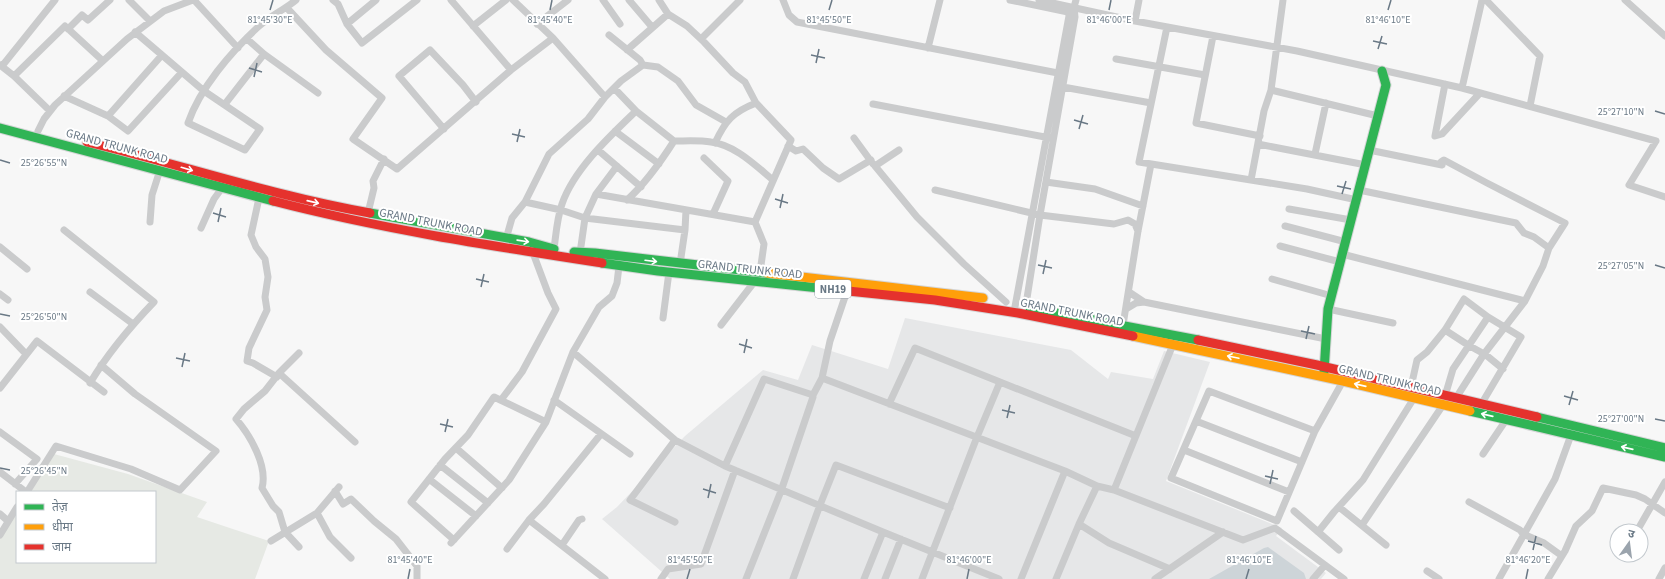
<svg xmlns="http://www.w3.org/2000/svg" width="1665" height="579" font-family="'Source Sans 3','Noto Sans Devanagari',sans-serif">
  <style>
    .built { fill: #e6e7e8 }
    .green { fill: #e6e9e4 }
    .water { fill: #cdd4d8 }
    .lines { fill: none; stroke-linecap: round; stroke-linejoin: round }
    .fast-casing { stroke: #d4d5d6; stroke-width: 11 }
    .slow-casing { stroke: #d4d5d6; stroke-width: 11 }
    .jam-casing { stroke: #d4d5d6; stroke-width: 11 }
    .street { stroke: #cacbcc; stroke-width: 7 }
    .fast { stroke: #30b455; stroke-width: 9 }
    .slow { stroke: #ff9f0a; stroke-width: 9 }
    .jam { stroke: #e5322d; stroke-width: 9 }
    .oneway { stroke: #fff }
    .ticks { fill: none; stroke: #697885; stroke-width: 1.5 }
    .labels { text-anchor: middle; stroke-width: 4; stroke-linejoin: round; paint-order: stroke }
    .shield { fill: #fff; stroke: #96a0aa; stroke-width: 1 }
    .shield-label { font-size: 11px; font-weight: bold; fill: #697885 }
    .street-label { font-size: 12px; fill: #697885; stroke: #fff }
    .ticks-label { font-size: 10px; text-anchor: middle; fill: #697885; stroke: #fff; stroke-width: 4; stroke-linejoin: round; paint-order: stroke }
  </style>
  <rect width="100%" height="100%" fill="#f7f7f7"/>
  <path class="built" d="M905 318 1071 350 1108 379 1111 372 1153 379 1164 351 1210 362 1166 481 1282 528 1276 536 1326 573 1321 579H670L602 519 617 507 685 436 763 370 798 380 812 345 888 369Z"/>
  <path class="green" d="M54 454 128 474 207 502 197 517 269 541 255 579H0V536L17 510V562H155V492H29Z"/>
  <path class="water" d="M1268 547 1304 573 1306 579H1209L1264 548Z"/>
  <g class="lines">
    <defs>
      <path id="fast" d="M0 128 273 201
        M370 213 529 242 554 249
        M574 252 595 253 767 273
        M602 263 658 271 848 291
        M1030 308 1198 340
        M1324 372 1328 309 1386 85 1382 71
        M1470 411 1665 457
        M1537 417 1665 448"/>
      <path id="slow" d="M767 273 983 298
        M1133 336 1343 381 1470 411"/>
      <path id="jam" d="M87 142C182 165 274 196 370 213
        M273 201C381 229 492 246 602 263
        M848 291 935 300 1018 313 1133 336
        M1198 340 1317 365 1537 417"/>
    </defs>
    <use href="#fast" class="fast-casing"/>
    <use href="#slow" class="slow-casing"/>
    <use href="#jam" class="jam-casing"/>
    <path class="street" d="M129 0 150 21
      M194 0 238 48
      M333 0 338 4 347 24 362 43 417 0
      M451 0 511 70
      M513 0 553 38 605 97
      M603 0 620 24
      M629 0 652 27
      M659 0 668 14
      M783 0 789 15 797 22 1063 74
      M1010 0 1068 12 1069 16 1014 312
      M1039 0 1135 21 1297 51 1462 88 1656 141 1629 185 1665 197
      M1486 0 1540 56 1530 106
      M1625 0 1665 36
      M287 8 326 50 382 98 353 139 397 169 511 70 553 38
      M1135 21 1139 0
      M347 24 376 0
      M537 24 568 0
      M473 26 506 0
      M1167 27 1139 162 1307 189 1357 200
      M68 29 82 15 88 20 110 0
      M135 32 204 91 260 129 245 150 188 123C200 88 231 52 258 27 270 16 284 10 296 0
      M609 35 640 60 643 65
      M1213 36 1196 123 1260 136
      M247 39 264 54 318 93
      M701 39 740 0
      M928 48 940 0
      M627 50 668 14 687 26 704 42 733 73 745 82 756 103 791 140 755 222 764 244 760 272
      M1116 59 1205 75
      M0 65 14 76 50 111
      M2 66 55 0
      M14 76 65 26 103 61
      M1445 84 1435 136 1442 134 1480 93
      M1063 87 1151 103
      M614 88 636 111
      M1462 88 1482 0
      M1271 90 1378 116
      M64 96 108 116 162 55
      M225 104 264 54
      M873 104 1050 138
      M108 116 128 131 182 72
      M444 129 399 76 430 50 463 85 476 102
      M38 131 44 119 55 105 127 39 164 11 193 0
      M615 131 659 164
      M854 138 873 164
      M715 143C725 121 733 112 756 103
      M1258 144 1366 165
      M788 146 796 151 803 149 823 168 839 179 871 160
      M598 150 641 187
      M899 150 875 166 917 217 964 264 1006 302
      M1315 154 1326 103
      M704 158 728 181 713 214
      M1251 180 1264 111 1271 90 1283 0
      M1046 182 1095 189 1143 206
      M935 190 1040 215 1114 224 1128 220 1135 224 1138 231
      M1359 190 1516 223 1524 233 1534 237 1549 248
      M596 194 617 166
      M259 198 251 235 256 247 265 259 268 277 265 297 267 310 249 348 247 361 253 363 277 377
      M627 200C646 183 660 163 674 141 686 141 699 140 711 142 735 145 755 165 773 180
      M525 202 561 210 585 218 685 230
      M1289 209 1351 220
      M368 213 374 188 373 181 384 159
      M150 222 152 195 160 170
      M1285 226 1346 242
      M201 228 214 199 222 188
      M64 230 154 302C130 327 108 353 90 383
      M506 239 512 218 525 202 549 154 588 119 605 97 621 81 643 65 658 67 678 81 696 105 726 122
      M1280 246 1340 262
      M0 247 27 269
      M554 249C556 234 557 218 562 204 574 169 611 135 636 111L674 141
      M580 253 585 218 596 194 755 222
      M1342 254 1525 301 1543 266 1549 248 1565 223 1487 183 1444 160 1441 162 1442 165 1369 150
      M680 264 685 230 686 210
      M1272 279 1332 296
      M90 292 133 324
      M0 294 8 300
      M1144 302 1326 339
      M1126 309 1136 303 1144 302 1129 292
      M1328 309 1393 323
      M1025 311 1040 215 1075 17 1074 7 1076 0
      M663 318 669 272
      M721 325 755 281
      M1123 325 1138 231 1151 164
      M0 327 26 354
      M1445 330 1468 345 1486 355 1503 369
      M573 352 675 440 725 466 883 532 999 579
      M299 353 279 373 265 391 244 409 236 419C250 435 268 466 262 488L273 506 279 512 285 532 299 547
      M279 373 355 442
      M822 378 830 341 848 288
      M1411 387 1417 360 1427 352 1445 330 1464 299 1488 317 1521 337 1482 403
      M0 388 37 341 104 392
      M1445 396 1453 369 1488 317
      M1456 398 1484 354 1525 301
      M501 400 522 372 556 309 548 293 533 253
      M554 400 630 454
      M889 404 915 348 1000 382
      M1196 421 1302 462
      M1315 431 1209 391 1171 478 1277 521 1315 431 1343 381
      M0 432 37 459 15 484
      M601 434 544 504 529 520 605 579
      M675 440 630 500 675 522
      M456 448 502 488
      M1184 450 1289 492
      M1483 454 1506 420
      M440 465 488 503
      M725 466 764 379 813 395 822 378 1065 471 1097 486 1114 490 1243 540 1275 528 1344 579
      M0 472 26 492
      M429 479 476 516
      M1114 490 1174 342
      M335 491 343 504 351 499 374 521 396 539 417 566V579
      M27 492 56 446 131 469 180 490 216 451 135 394 101 365
      M1469 502 1520 530 1523 534 1544 543 1562 556
      M1339 507 1386 545
      M1294 511 1339 550
      M317 513 330 537 351 558
      M0 514 8 521
      M1079 524 1109 543 1170 569
      M1362 525 1443 405
      M1637 531 1665 482
      M1318 532 1334 512 1363 480 1414 398
      M0 535 17 507
      M454 540 411 502 445 459 468 435 494 397 546 422
      M271 541 317 513 339 487
      M451 543 509 480 546 422 573 352 599 307 612 296 617 283 619 266
      M562 545 579 520 582 519
      M507 549 529 520
      M1427 571 1439 579
      M661 579 668 569 701 564 735 470
      M746 579 781 491 813 397
      M793 579 820 505 836 465 950 508
      M864 579 883 532
      M885 579 901 539
      M922 579 977 437 1000 382 1136 436
      M1021 579 1065 471
      M1056 579 1079 524 1097 486
      M1155 579 1223 532
      M1313 579 1325 565
      M1499 579 1555 479 1571 435
      M1548 579 1565 551 1576 526 1592 511 1603 488 1636 495 1645 499 1665 513
      M1659 579 1665 568"/>
    <use href="#fast" class="fast"/>
    <use href="#slow" class="slow"/>
    <use href="#jam" class="jam"/>
  </g>
  <defs><path id="oneway-shaft" d="M-6 0H5M1.5-3L5.5 0L1.5 3" fill="none" stroke-width="1.6" stroke-linecap="round" stroke-linejoin="round"/></defs>
  <g class="oneway">
    <use href="#oneway-shaft" transform="translate(187 169) rotate(16)"/>
    <use href="#oneway-shaft" transform="translate(313 202) rotate(13)"/>
    <use href="#oneway-shaft" transform="translate(523 241) rotate(8)"/>
    <use href="#oneway-shaft" transform="translate(651 261) rotate(7)"/>
    <use href="#oneway-shaft" transform="translate(1233 357) rotate(-168)"/>
    <use href="#oneway-shaft" transform="translate(1360 385) rotate(-167)"/>
    <use href="#oneway-shaft" transform="translate(1487 415) rotate(-167)"/>
    <use href="#oneway-shaft" transform="translate(1627 448) rotate(-167)"/>
  </g>
  <path class="ticks" d="M270 10 273 0M550 10 552 0M829 10 832 0M1109 10 1111 0M1388 10 1391 0M1373 41 1387 44M1378 49 1382 36M811 55 825 58M816 63 819 49M249 68 262 72M254 77 257 63M1655 111 1665 114M1074 120 1088 124M1079 129 1083 115M512 134 525 137M517 142 520 129M0 160 10 163M1337 186 1351 189M1342 194 1346 181M775 199 788 203M780 208 783 194M213 213 226 217M218 222 221 208M1038 265 1052 268M1655 265 1665 268M1043 274 1046 260M476 279 489 282M481 287 484 274M0 314 10 316M1301 331 1315 334M1306 339 1309 326M739 344 752 348M744 353 747 339M176 358 190 361M182 367 185 353M1564 396 1578 400M1569 405 1573 391M1002 410 1015 413M1007 418 1010 405M1655 419 1665 421M440 424 453 427M445 432 448 419M0 468 10 470M1265 476 1278 479M1270 484 1273 470M703 489 716 493M708 498 711 484M1528 541 1542 545M1533 550 1536 536M408 579 410 569M687 579 690 569M967 579 969 569M1246 579 1249 569M1526 579 1528 569"/>
  <g class="labels">
    <rect class="shield" x="815" y="280" width="36" height="18" rx="3"/>
    <g class="shield-label">
      <text x="833" y="293">NH19</text>
    </g>
    <g class="street-label">
      <text transform="translate(117 146) rotate(15)" y="4">GRAND TRUNK ROAD</text>
      <text transform="translate(431 222) rotate(11)" y="4">GRAND TRUNK ROAD</text>
      <text transform="translate(750 269) rotate(6)" y="4">GRAND TRUNK ROAD</text>
      <text transform="translate(1072 312) rotate(11)" y="4">GRAND TRUNK ROAD</text>
      <text transform="translate(1390 380) rotate(13)" y="4">GRAND TRUNK ROAD</text>
    </g>
  </g>
  <g class="ticks-label">
    <text x="270" y="23">81°45'30"E</text>
    <text x="550" y="23">81°45'40"E</text>
    <text x="829" y="23">81°45'50"E</text>
    <text x="1109" y="23">81°46'00"E</text>
    <text x="1388" y="23">81°46'10"E</text>
    <text x="1621" y="115">25°27'10"N</text>
    <text x="44" y="166">25°26'55"N</text>
    <text x="1621" y="269">25°27'05"N</text>
    <text x="44" y="320">25°26'50"N</text>
    <text x="1621" y="422">25°27'00"N</text>
    <text x="44" y="474">25°26'45"N</text>
    <text x="410" y="563">81°45'40"E</text>
    <text x="690" y="563">81°45'50"E</text>
    <text x="969" y="563">81°46'00"E</text>
    <text x="1249" y="563">81°46'10"E</text>
    <text x="1528" y="563">81°46'20"E</text>
  </g>
  <rect x="16" y="491" width="140" height="72" fill="#ffffff" stroke="#c3c9ce"/>
  <rect x="24" y="504" width="20" height="6" fill="#30b455" stroke="#c3c9ce"/>
  <text x="52" y="511" font-size="12" fill="#697885">तेज़</text>
  <rect x="24" y="524" width="20" height="6" fill="#ff9f0a" stroke="#c3c9ce"/>
  <text x="52" y="531" font-size="12" fill="#697885">धीमा</text>
  <rect x="24" y="544" width="20" height="6" fill="#e5322d" stroke="#c3c9ce"/>
  <text x="52" y="551" font-size="12" fill="#697885">जाम</text>
  <g transform="translate(1629 543) rotate(14)"><circle r="19" fill="#ffffff" stroke="#c3c9ce"/>
  <path d="M0-3L7 15L0 10L-7 15Z" fill="#9ba4ad"/>
  <text y="-6" font-size="11" font-weight="bold" text-anchor="middle" fill="#697885">उ</text>
  </g>
</svg>
